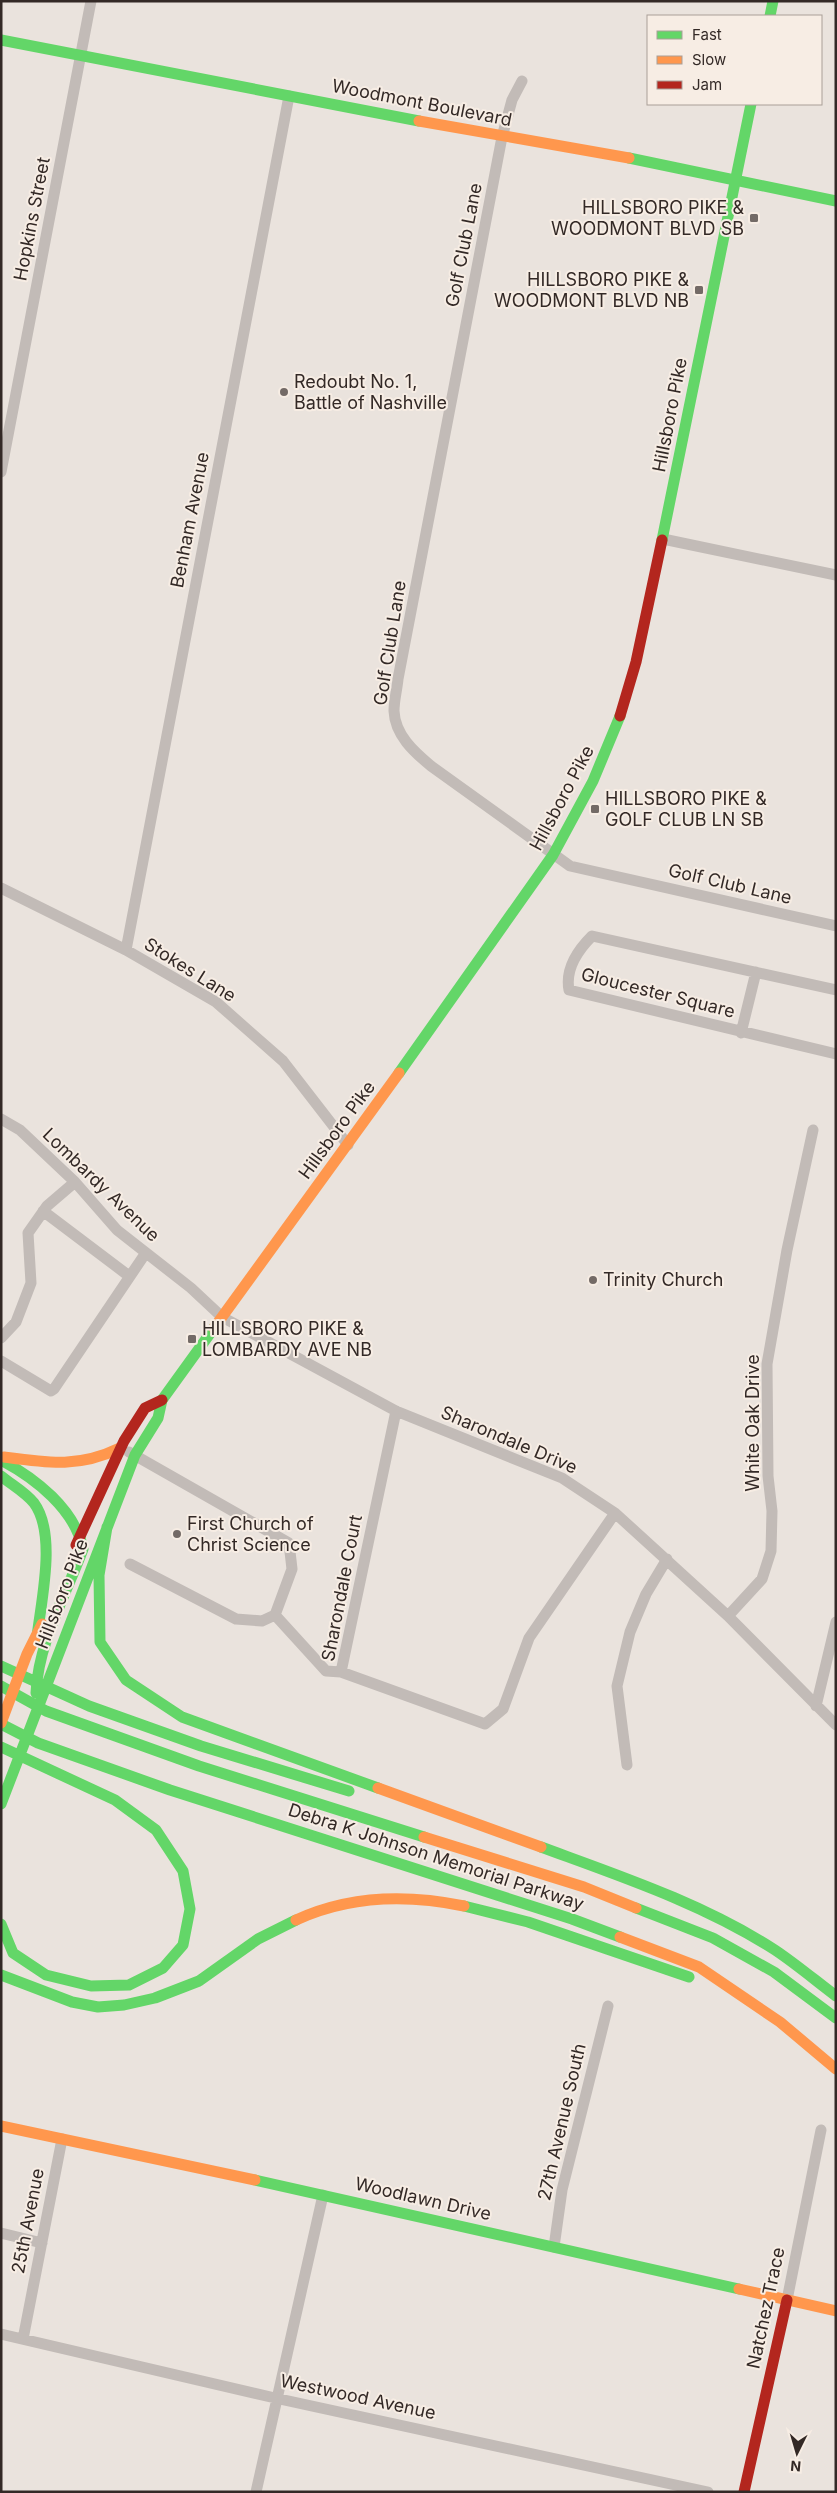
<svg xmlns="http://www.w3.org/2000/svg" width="837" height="2493" font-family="Inter,sans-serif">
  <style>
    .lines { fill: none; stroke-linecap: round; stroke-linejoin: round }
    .street { stroke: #c2bbb7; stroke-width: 11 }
    .fast { stroke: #63d668; stroke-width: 11 }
    .slow { stroke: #ff974d; stroke-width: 11 }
    .jam { stroke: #b3261e; stroke-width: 11 }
    .poi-dot { fill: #736a66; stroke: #f7ede4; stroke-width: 2 }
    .labels { text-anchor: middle; stroke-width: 4; stroke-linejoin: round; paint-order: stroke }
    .street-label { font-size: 18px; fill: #332926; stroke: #f7ede4 }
    .poi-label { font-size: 18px; fill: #332926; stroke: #f7ede4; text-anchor: start }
  </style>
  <rect width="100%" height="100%" fill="#eae3dd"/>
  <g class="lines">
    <path class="street" d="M522 81 512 100 502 137 398 679C397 690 394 700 394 711 395 735 414 752 431 766L570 866 836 926
      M1 472 91 1
      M663 539 836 575
      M1 888 126 950 216 1002 283 1061 348 1145
      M126 950 289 96
      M836 990 592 936C577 951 565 969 569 990L836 1054
      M741 1033 756 972
      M1 1119 20 1130 75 1182 117 1230 191 1288 222 1317 396 1411 562 1478 615 1513 728 1616 836 1725
      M43 1211 129 1276
      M1 1338 16 1322 31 1283 28 1233 47 1206 75 1182
      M1 1361 51 1391 54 1389 145 1254
      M129 1452 289 1543 292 1569 275 1615 262 1621 236 1619 130 1564
      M275 1615 326 1671 341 1672 485 1724 503 1709 529 1638 615 1513
      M728 1616 762 1579 771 1551 772 1511 768 1476 767 1364 787 1250 813 1130
      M341 1672 396 1411
      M816 1706 836 1622
      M627 1765 617 1686 630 1632 646 1594 667 1559
      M1 2233 42 2243
      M554 2247 562 2190 608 2006
      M787 2300 821 2130
      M1 2334 275 2398 708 2492
      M23 2339 62 2139
      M256 2492 323 2195"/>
    <path class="fast" d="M770 16 773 1
      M1 40 419 121
      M629 158 836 201
      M662 540 751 104
      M399 1073 553 855 593 781 620 716
      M1 1460C35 1478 75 1509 83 1549 66 1595 38 1643 36 1693
      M1 1476C12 1485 25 1492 34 1503 57 1534 41 1601 37 1637
      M107 1527 99 1575 100 1642 126 1680 182 1717 378 1788
      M1 1666 89 1706 201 1746 349 1791
      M1 1686 46 1711 199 1766 424 1837
      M1 1724 38 1743 170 1790 572 1919 620 1937
      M1 1747 115 1800 156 1830 183 1871 190 1909 183 1945 163 1968 129 1985 91 1986 46 1975 13 1953 1 1924
      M1 1804 135 1455 158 1418 162 1400 214 1328
      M541 1847C620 1876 704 1904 775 1950 796 1964 816 1981 836 1996
      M464 1906 528 1922 689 1977
      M636 1908 713 1938 774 1972 836 2018
      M1 1975 72 2002 98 2007 124 2005 155 1998 199 1981 258 1939 296 1920
      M255 2180 739 2289"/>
    <path class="slow" d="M419 121 629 158
      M214 1328 399 1073
      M4 1457C48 1463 79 1468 120 1448
      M1 1723 27 1654 42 1624
      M378 1788 541 1847
      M424 1837 584 1887 636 1908
      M296 1920C350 1895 406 1894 464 1906
      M620 1937 699 1967 780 2022 836 2069
      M1 2126 255 2180
      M739 2289 836 2311"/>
    <path class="jam" d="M620 716 636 662 662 540
      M76 1545 124 1441 145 1408 162 1400
      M744 2492 787 2300"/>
  </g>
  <g class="poi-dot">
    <rect x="749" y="213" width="10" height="10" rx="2.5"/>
    <rect x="694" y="285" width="10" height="10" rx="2.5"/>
    <circle cx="284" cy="392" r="5"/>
    <rect x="590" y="804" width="10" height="10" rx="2.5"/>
    <circle cx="593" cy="1280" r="5"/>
    <rect x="187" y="1334" width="10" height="10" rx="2.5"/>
    <circle cx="177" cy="1534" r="5"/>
  </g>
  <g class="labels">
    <g class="street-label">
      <text transform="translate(422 103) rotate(11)" y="6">Woodmont Boulevard</text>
      <text transform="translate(32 219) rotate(-79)" y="6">Hopkins Street</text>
      <text transform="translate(464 245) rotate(-79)" y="6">Golf Club Lane</text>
      <text transform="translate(670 415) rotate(-79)" y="6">Hillsboro Pike</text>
      <text transform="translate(190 520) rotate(-79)" y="6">Benham Avenue</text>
      <text transform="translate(390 643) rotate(-81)" y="6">Golf Club Lane</text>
      <text transform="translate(562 798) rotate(-62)" y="6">Hillsboro Pike</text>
      <text transform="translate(730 884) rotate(13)" y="6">Golf Club Lane</text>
      <text transform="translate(190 970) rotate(32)" y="6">Stokes Lane</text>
      <text transform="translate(658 993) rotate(14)" y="6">Gloucester Square</text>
      <text transform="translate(337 1130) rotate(-54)" y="6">Hillsboro Pike</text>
      <text transform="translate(101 1185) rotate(44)" y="6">Lombardy Avenue</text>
      <text transform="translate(753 1423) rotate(-90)" y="6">White Oak Drive</text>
      <text transform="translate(509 1440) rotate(23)" y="6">Sharondale Drive</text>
      <text transform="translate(342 1588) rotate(-79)" y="6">Sharondale Court</text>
      <text transform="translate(62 1594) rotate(-69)" y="6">Hillsboro Pike</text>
      <text transform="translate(436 1857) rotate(18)" y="6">Debra K Johnson Memorial Parkway</text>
      <text transform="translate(562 2122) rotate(-77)" y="6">27th Avenue South</text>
      <text transform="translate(423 2199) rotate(13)" y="6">Woodlawn Drive</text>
      <text transform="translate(28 2221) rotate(-79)" y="6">25th Avenue</text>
      <text transform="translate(766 2308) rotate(-78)" y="6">Natchez Trace</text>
      <text transform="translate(358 2397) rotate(12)" y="6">Westwood Avenue</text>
    </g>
    <g class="poi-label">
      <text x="744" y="214" text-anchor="end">HILLSBORO PIKE &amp;<tspan x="744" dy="21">WOODMONT BLVD SB</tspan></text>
      <text x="689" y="286" text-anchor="end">HILLSBORO PIKE &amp;<tspan x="689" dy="21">WOODMONT BLVD NB</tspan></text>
      <text x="294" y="388">Redoubt No. 1,<tspan x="294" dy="21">Battle of Nashville</tspan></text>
      <text x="605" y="805">HILLSBORO PIKE &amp;<tspan x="605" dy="21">GOLF CLUB LN SB</tspan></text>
      <text x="603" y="1286">Trinity Church</text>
      <text x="202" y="1335">HILLSBORO PIKE &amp;<tspan x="202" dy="21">LOMBARDY AVE NB</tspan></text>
      <text x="187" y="1530">First Church of<tspan x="187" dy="21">Christ Science</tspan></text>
    </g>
  </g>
  <rect width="837" height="2493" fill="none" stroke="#332926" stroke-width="5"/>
  <rect x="647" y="15" width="175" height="90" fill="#f7ede4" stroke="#a99f98"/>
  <rect x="657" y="31" width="25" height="8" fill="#63d668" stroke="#a99f98"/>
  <text x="692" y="40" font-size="15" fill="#332926">Fast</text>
  <rect x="657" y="56" width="25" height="8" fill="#ff974d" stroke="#a99f98"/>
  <text x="692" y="65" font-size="15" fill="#332926">Slow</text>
  <rect x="657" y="81" width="25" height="8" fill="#b3261e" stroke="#a99f98"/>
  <text x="692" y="90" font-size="15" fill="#332926">Jam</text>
  <g transform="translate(797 2453) rotate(185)" stroke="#f7ede4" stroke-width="4" paint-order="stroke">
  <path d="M0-4L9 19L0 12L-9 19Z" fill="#332926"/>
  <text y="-8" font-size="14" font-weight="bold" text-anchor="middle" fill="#332926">N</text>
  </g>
</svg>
